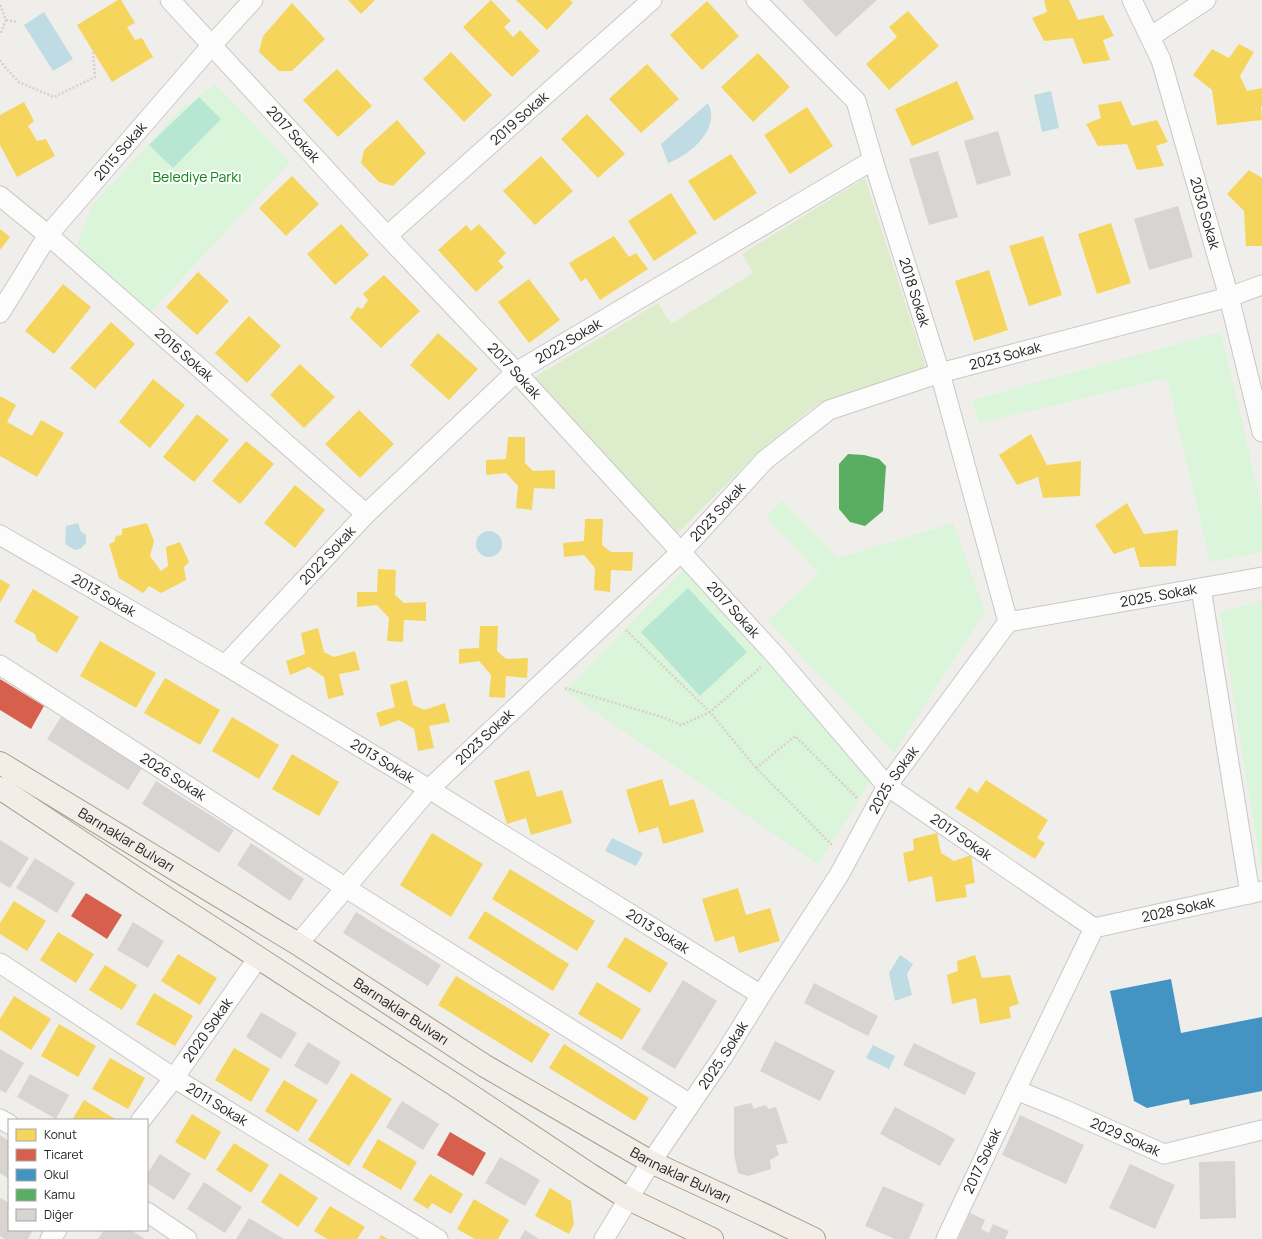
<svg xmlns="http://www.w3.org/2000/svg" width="1262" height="1239" font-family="Manrope,sans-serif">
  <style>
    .grass { fill: #ddeccb }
    .park { fill: #daf5da }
    .pitch { fill: #b7e6d2 }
    .water { fill: #bfdbe3 }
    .homes { fill: #f6d55c }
    .shops { fill: #d6604d }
    .schools { fill: #4393c3 }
    .public { fill: #5aae61 }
    .building { fill: #d7d4d2 }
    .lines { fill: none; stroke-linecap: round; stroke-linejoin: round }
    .minor-casing { stroke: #c9c8c7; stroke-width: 21 }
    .major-casing { stroke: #a79c86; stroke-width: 24 }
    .path { stroke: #dccecd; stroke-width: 2.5; stroke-dasharray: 2 2; stroke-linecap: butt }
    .minor { stroke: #fdfcfc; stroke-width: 19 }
    .major { stroke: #f3ede7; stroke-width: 22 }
    .labels { text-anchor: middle; stroke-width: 4; stroke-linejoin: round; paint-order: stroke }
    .street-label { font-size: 14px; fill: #222; stroke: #fff }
    .park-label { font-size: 14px; fill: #0c8416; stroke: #fff }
  </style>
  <rect width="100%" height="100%" fill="#f0eeeb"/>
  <path class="grass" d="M865 178 926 368 817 404 760 450 677 534 535 377 658 303 671 324 753 273 742 254Z"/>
  <path class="park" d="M215 84 290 162 149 314 75 250 92 206 180 110Z
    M1221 332 1262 508V552L1210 562 1167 378 979 423 972 400Z
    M782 501 839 558 953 523 985 611 894 753 768 621 819 573 766 517Z
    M684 569 871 780 818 864 565 691Z
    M1262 600V874L1220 613Z"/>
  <path class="pitch" d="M199 97 221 119 173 168 149 145Z
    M688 588 747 652 700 696 641 632Z"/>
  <path class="water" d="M44 12 73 59 53 71 24 25Z
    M1051 91 1059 128 1042 132 1034 95Z
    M708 103C721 129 690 155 668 163L661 144Z
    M78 523 81 532 86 535V543L80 549 75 550 65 544 66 526Z
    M476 544a13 13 0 1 1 26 0a13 13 0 1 1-26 0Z
    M612 838 643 853 636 866 605 851Z
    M900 955 913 964 907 974 912 995 895 1001 889 973Z
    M873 1045 895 1056 889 1069 866 1058Z"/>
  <path class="homes" d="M118 0H121L135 23 127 27 135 40 142 38 153 57 112 82 77 25Z
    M348 0H375L361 14Z
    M491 0 511 21 504 27 513 37 520 30 540 51 512 77 463 27Z
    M516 0H570L573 3 547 30Z
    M1044 0H1069L1078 20 1103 15 1114 36 1103 40 1110 60 1083 64 1073 38 1044 41 1032 18 1047 12Z
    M707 1 739 36 702 70 670 35Z
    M292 3 325 39 292 71H279L259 52 263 36Z
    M908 11 939 46 889 90 866 64 897 37 889 27Z
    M1239 44 1254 52 1240 76 1247 91 1262 88V106H1261L1262 120 1217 125 1212 90 1193 75 1212 49 1229 58Z
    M451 52 492 95 464 122 423 79Z
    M758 53 790 87 753 122 721 87Z
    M647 64 679 99 641 133 609 99Z
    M337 69 372 106 338 137 303 100Z
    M957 81 974 119 912 146 895 109Z
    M1121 101 1132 126 1157 120 1168 142 1156 146 1164 166 1137 170 1127 144 1098 146 1086 124 1101 118 1098 105Z
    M24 102 34 121 28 126 37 141 46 139 55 156 17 177 0 145V115Z
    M807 107 833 146 790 174 764 135Z
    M587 114 625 154 598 178 561 139Z
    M397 120 426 153 393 186 379 182 361 163 364 150Z
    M731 154 757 193 714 221 688 181Z
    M541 156 573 191 535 225 503 191Z
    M1249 170 1262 178V246H1246L1244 211 1227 194Z
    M292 176 319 204 286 236 259 208Z
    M671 193 697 233 654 261 628 221Z
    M1111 223 1131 283 1097 294 1078 234Z
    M341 224 369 255 335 285 307 254Z
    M479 224 506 253 498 261 504 267 476 292 438 250 466 225 471 231Z
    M0 229 10 237 0 250Z
    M614 236 629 257 636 253 648 269 600 300 586 278 581 282 569 263Z
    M1043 236 1062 295 1029 306 1009 246Z
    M989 270 1008 330 974 341 955 281Z
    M198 272 229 301 197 335 166 307Z
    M384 275 420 311 381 348 350 318 357 307 362 309 368 300 363 294Z
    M529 279 560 320 529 343 498 302Z
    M63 284 91 307 54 354 25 331Z
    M249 316 281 346 247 383 215 353Z
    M111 322 135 344 95 389 70 368Z
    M438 333 478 369 449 400 410 365Z
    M300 364 335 397 304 428 270 395Z
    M153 379 185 405 150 448 119 422Z
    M0 396 16 405 7 422 32 436 41 420 64 433 37 477 0 456Z
    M359 410 394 444 360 478 325 444Z
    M197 414 229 440 194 482 163 457Z
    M1031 434 1047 465 1081 461 1080 496 1043 498 1038 477 1017 485 999 455Z
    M508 437H525V463L533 471 555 470V489L534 488 532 510 516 508 518 486 506 473 486 475V460L506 459Z
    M246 441 274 464 240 504 212 481Z
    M295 485 325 510 295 548 264 523Z
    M1127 503 1144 534 1178 530 1176 566 1140 567 1134 547 1114 554 1095 525Z
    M585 519H603L602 545 611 552H633L632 571 611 570 610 592 594 590 595 568 584 555 564 557 563 543 584 541Z
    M147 523 154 541 150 556 161 571 168 566 166 547 180 542 189 562 184 567 186 580 161 593 149 586 143 593 119 578 109 544 114 542 116 536 122 535V529Z
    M378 569 396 570 395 595 404 603 426 602V621L404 620 403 642 387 641 389 618 377 605 357 607V592H377Z
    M0 579 10 585 0 603Z
    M33 589 79 617 57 653 37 641 35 634 14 622Z
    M480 626H498L497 651 506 659 528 658 527 678 506 676 505 698 489 697 491 675 479 661 459 664V649L479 648Z
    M318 628 324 652 334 657 355 651 360 670 339 674 344 695 328 699 324 677 309 667 290 675 286 661 305 654 301 633Z
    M100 641 156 673 136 708 80 676Z
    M165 678 220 710 200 745 144 713Z
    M407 680 413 705 424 710 445 703 450 722 429 726 434 748 418 751 414 729 399 720 380 727 376 713 395 707 390 685Z
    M232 717 279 745 259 779 212 751Z
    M292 754 339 782 319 816 272 789Z
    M529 770 537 797 562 790 572 823 531 835 526 818 507 824 494 781Z
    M662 779 670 806 694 799 704 832 663 844 658 827 639 833 626 790Z
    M986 780 1048 820 1037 838 1045 843 1035 859 955 808 969 787 977 793Z
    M432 833 483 864 451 917 400 885Z
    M937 833 941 853 954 861 971 855 975 883 965 885 967 897 936 902 932 876 908 882 903 853 914 850 913 839Z
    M510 869 595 921 577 951 492 899Z
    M738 888 746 915 770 908 780 941 739 953 734 936 715 942 702 899Z
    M14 901 46 921 27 951 0 934V923Z
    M485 911 569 964 553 991 468 938Z
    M58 932 94 954 76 983 40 960Z
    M625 937 668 963 650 993 607 967Z
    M178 954 217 978 200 1005 161 981Z
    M975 955 982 978 1010 975 1019 1004 1009 1007 1011 1018 980 1024 976 998 952 1004 947 975 958 971 957 961Z
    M105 965 137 985 122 1010 89 990Z
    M456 976 550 1034 532 1063 438 1005Z
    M597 982 641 1009 622 1040 578 1014Z
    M154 993 193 1016 175 1046 136 1024Z
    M14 996 51 1019 31 1050 0 1030V1019Z
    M59 1024 96 1046 78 1077 41 1056Z
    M564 1044 649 1098 635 1121 549 1068Z
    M234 1048 270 1069 251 1102 215 1080Z
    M110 1058 145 1078 128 1109 92 1089Z
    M351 1073 392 1099 349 1166 308 1140Z
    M284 1080 318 1100 298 1132 265 1111Z
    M84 1100 117 1120H72Z
    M192 1114 221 1132 205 1160 175 1142Z
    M378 1139 417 1162 401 1190 362 1167Z
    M234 1143 269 1165 251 1193 216 1170Z
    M280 1173 318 1198 298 1227 261 1202Z
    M430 1174 463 1194 451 1214 432 1203 428 1209 413 1200Z
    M550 1188 571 1201 574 1224 569 1234 535 1216Z
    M474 1199 509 1220 498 1239H475L457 1229Z
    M330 1206 365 1227 357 1239H327L314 1231Z
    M381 1235 388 1239H379Z"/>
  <path class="shops" d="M0 679 44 706 31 729 0 710Z
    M86 893 122 915 107 939 71 916Z
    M450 1132 486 1153 473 1176 437 1155Z"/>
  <path class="schools" d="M1171 979 1181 1033 1262 1017V1091L1190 1105 1189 1099 1147 1108 1134 1101 1110 991Z"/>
  <path class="public" d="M848 454 864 455 879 459 886 466 883 511 865 526 850 522 839 509V464Z"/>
  <path class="building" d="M802 0H877L836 37Z
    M998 131 1011 175 977 185 964 141Z
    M938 151 958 217 929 225 909 159Z
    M1178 206 1193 257 1149 270 1134 219Z
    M61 717 142 768 128 790 47 739Z
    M156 781 234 830 219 853 142 804Z
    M0 840 29 858 10 888 0 882Z
    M251 843 304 879 290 901 237 865Z
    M35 858 75 883 57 913 16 888Z
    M356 912 441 965 428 986 343 933Z
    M133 922 164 941 148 968 117 950Z
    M683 980 717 1001 675 1069 641 1049Z
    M814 983 878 1016 868 1036 804 1003Z
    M261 1012 297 1033 281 1059 246 1037Z
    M775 1041 835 1071 820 1101 760 1071Z
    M308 1042 341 1062 327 1085 294 1066Z
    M914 1043 976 1073 965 1095 903 1065Z
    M0 1049 24 1063 6 1093 0 1090Z
    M30 1074 69 1095 56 1119 17 1097Z
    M402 1101 439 1124 423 1150 386 1127Z
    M751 1103 754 1109 765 1105 769 1109 776 1107 788 1143 776 1145 779 1155 770 1160 771 1169 748 1176 738 1173 734 1154V1107Z
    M895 1107 955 1139 940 1166 880 1134Z
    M1020 1115 1084 1145 1066 1184 1002 1155Z
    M0 1135 9 1141V1179L0 1173Z
    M160 1154 191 1174 174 1200 147 1183V1174Z
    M500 1157 540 1180 525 1206 485 1183Z
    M1235 1161 1236 1218 1200 1219 1199 1162Z
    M1130 1164 1175 1185 1155 1229 1109 1208Z
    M204 1182 242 1207 225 1233 187 1209Z
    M883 1186 924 1204 909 1239H895L865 1226Z
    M1 1198 9 1203V1230H33L28 1239H5L0 1236V1199Z
    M970 1213 985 1220 981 1229 989 1233 993 1224 1009 1231 1005 1239H958Z
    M249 1218 284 1239H236Z
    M104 1230H131L145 1239H98Z
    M525 1230 539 1239H520Z"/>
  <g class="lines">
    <defs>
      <g id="minor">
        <path id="s1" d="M170 0 387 236 516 372 775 655 887 786 1094 928 1016 1090 946 1239"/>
        <path id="s2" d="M756 0 856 101 873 160 940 373 1008 622"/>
        <path id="s3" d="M1132 0 1161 60 1229 297 1262 432"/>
        <path d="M1150 37 1206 0"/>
        <path id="s4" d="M0 196 48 235 366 514"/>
        <path id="s5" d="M387 236 652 0"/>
        <path id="s6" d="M0 313 48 235 212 45 253 0"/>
        <path id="s7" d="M0 535 225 665 429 789 761 995"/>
        <path d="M1201 588 1250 894"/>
        <path id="s8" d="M0 665 346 888 690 1104"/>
        <path id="s9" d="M225 665 366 514 516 372 873 160"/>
        <path id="s10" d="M1094 928 1262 891"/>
        <path id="s11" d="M298 944 429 789 681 552 765 460 829 410 940 373 1229 297 1262 285"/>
        <path id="s12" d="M0 963 174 1078 438 1239"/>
        <path id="s13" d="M1016 1090 1063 1109 1164 1154 1262 1130"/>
        <path d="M0 1119 9 1124"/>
        <path id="s14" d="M141 1120 174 1078 258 958"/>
        <path d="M147 1212 187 1239"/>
        <path d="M50 1239 57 1230"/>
        <path id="s15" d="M604 1239 651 1162 724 1055 761 995 839 875 887 786 1008 622 1262 577"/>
      </g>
      <g id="major">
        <path id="s16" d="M0 763 298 944 485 1066 651 1162 756 1211 814 1239"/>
        <path d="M0 788 146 885 458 1087 589 1174 629 1199 712 1239"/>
      </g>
    </defs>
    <use href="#minor" class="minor-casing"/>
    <use href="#major" class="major-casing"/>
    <path class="path" d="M0 5 6 20 0 35
      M6 20 18 22
      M0 60 4 66 19 82 54 97 95 77 93 51
      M626 630 710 712 756 768 833 846
      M565 688 665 718 681 725 710 712 761 667
      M756 768 795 736 858 799"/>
    <use href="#minor" class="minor"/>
    <use href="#major" class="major"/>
  </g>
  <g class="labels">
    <g class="street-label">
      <text dy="5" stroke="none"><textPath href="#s5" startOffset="177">2019 Sokak</textPath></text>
      <text dy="5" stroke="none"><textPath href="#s1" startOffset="182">2017 Sokak</textPath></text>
      <text dy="5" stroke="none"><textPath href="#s6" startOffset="202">2015 Sokak</textPath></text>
      <text dy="5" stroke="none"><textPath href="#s3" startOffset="226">2030 Sokak</textPath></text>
      <text dy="5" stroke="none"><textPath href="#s2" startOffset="342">2018 Sokak</textPath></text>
      <text dy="5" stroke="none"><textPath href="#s9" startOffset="474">2022 Sokak</textPath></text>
      <text dy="5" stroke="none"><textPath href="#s4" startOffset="243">2016 Sokak</textPath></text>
      <text dy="5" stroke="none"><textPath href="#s11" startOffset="939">2023 Sokak</textPath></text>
      <text dy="5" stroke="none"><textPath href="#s1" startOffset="506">2017 Sokak</textPath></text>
      <text dy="5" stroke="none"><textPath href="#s11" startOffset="603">2023 Sokak</textPath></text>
      <text dy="5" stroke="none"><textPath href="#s9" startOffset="150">2022 Sokak</textPath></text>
      <text dy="5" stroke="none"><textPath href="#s7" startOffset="120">2013 Sokak</textPath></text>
      <text dy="5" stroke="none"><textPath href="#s15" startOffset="891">2025. Sokak</textPath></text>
      <text dy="5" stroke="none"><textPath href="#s1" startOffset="830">2017 Sokak</textPath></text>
      <text dy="5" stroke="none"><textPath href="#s11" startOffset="279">2023 Sokak</textPath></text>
      <text dy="5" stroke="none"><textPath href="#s7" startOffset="444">2013 Sokak</textPath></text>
      <text dy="5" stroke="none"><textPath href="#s8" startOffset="206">2026 Sokak</textPath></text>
      <text dy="5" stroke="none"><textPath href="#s15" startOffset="543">2025. Sokak</textPath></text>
      <text dy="5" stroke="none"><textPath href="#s1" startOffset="1154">2017 Sokak</textPath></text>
      <text dy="5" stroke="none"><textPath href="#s16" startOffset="148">Barınaklar Bulvarı</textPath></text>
      <text dy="5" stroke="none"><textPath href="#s10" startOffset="86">2028 Sokak</textPath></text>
      <text dy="5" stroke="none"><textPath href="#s7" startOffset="768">2013 Sokak</textPath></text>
      <text dy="5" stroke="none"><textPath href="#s16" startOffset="472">Barınaklar Bulvarı</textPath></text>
      <text dy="5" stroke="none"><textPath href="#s14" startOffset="112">2020 Sokak</textPath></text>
      <text dy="5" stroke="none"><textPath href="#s15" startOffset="219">2025. Sokak</textPath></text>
      <text dy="5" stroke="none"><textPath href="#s12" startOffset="259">2011 Sokak</textPath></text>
      <text dy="5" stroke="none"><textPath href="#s13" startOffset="119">2029 Sokak</textPath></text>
      <text transform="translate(982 1161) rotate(-65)" y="5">2017 Sokak</text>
      <text dy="5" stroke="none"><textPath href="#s16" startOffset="796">Barınaklar Bulvarı</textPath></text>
    </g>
    <g class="park-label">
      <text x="197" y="182">Belediye Parkı</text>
    </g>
  </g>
  <rect x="8" y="1119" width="140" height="112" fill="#ffffff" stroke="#a7a7a7"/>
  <rect x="16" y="1129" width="20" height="12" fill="#f6d55c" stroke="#a7a7a7"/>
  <text x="44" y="1139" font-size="12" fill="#222222">Konut</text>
  <rect x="16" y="1149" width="20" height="12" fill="#d6604d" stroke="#a7a7a7"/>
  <text x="44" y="1159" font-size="12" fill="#222222">Ticaret</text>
  <rect x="16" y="1169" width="20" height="12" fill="#4393c3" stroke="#a7a7a7"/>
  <text x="44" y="1179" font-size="12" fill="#222222">Okul</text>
  <rect x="16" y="1189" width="20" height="12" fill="#5aae61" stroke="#a7a7a7"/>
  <text x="44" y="1199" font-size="12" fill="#222222">Kamu</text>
  <rect x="16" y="1209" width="20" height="12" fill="#d7d4d2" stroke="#a7a7a7"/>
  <text x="44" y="1219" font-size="12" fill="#222222">Diğer</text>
</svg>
